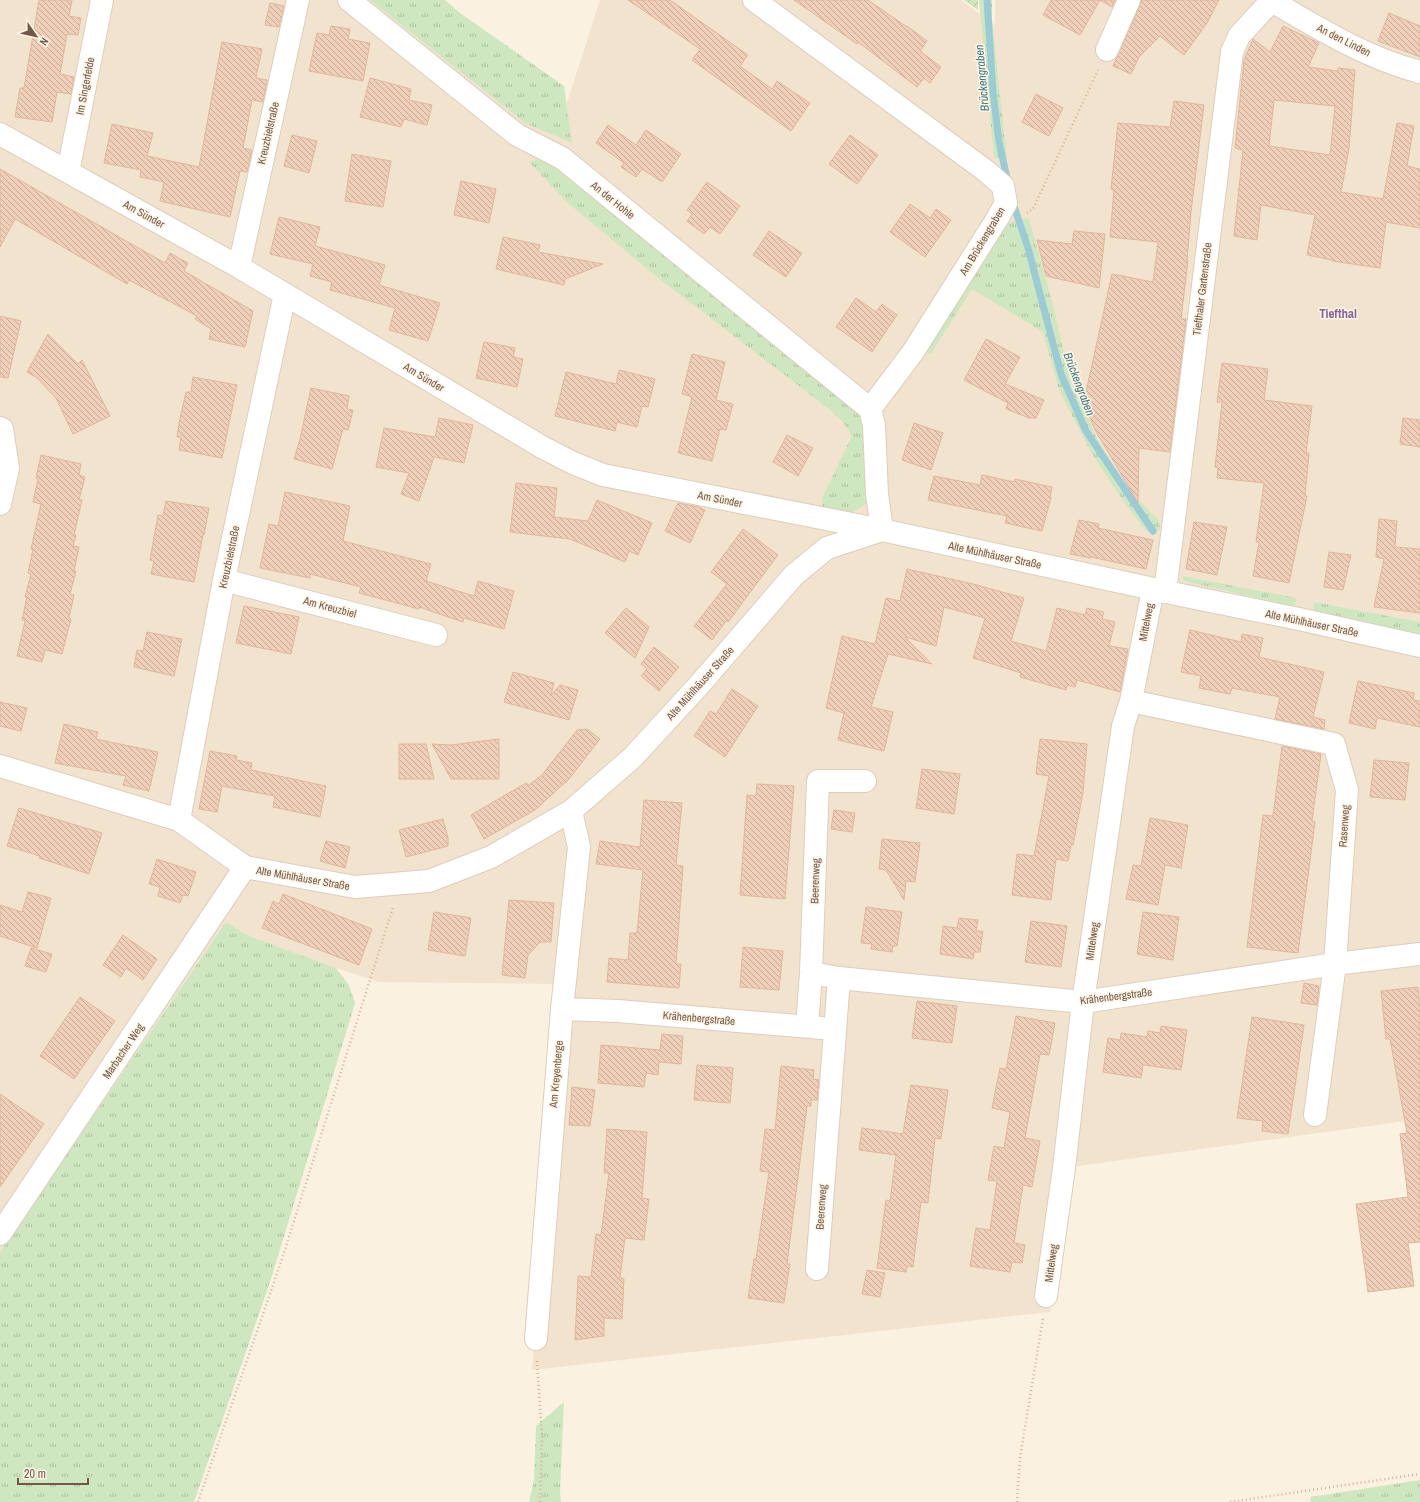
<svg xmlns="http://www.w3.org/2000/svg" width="1420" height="1502" font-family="'Archivo Narrow',sans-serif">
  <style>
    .residential { fill: #f2e3cf }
    .grass { fill: url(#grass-tufts) }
    .garden { fill: url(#garden-furrows) }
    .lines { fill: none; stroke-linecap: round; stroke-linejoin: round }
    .stream { stroke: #9dcbd5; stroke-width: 7 }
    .building { fill: url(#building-back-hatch); stroke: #e1b69a; fill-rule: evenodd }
    .minor-casing { stroke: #decdbd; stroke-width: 24 }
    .path { stroke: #d4b39d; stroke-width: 2.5; stroke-dasharray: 1 3; stroke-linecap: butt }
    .minor { stroke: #fff; stroke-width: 22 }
    .labels { text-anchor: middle; stroke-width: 3; stroke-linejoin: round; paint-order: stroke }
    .street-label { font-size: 11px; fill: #715749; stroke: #fef5e6 }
    .water-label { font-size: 12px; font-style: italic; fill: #437984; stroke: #fef5e6 }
    .quarter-label { font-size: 13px; font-weight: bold; fill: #846494; stroke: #fef5e6 }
  </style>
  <defs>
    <pattern id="grass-tufts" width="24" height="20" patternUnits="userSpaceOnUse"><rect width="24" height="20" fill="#cfe7c0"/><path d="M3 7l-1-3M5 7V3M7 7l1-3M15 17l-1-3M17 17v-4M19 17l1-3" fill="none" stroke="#acbe9e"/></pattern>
    <pattern id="garden-furrows" width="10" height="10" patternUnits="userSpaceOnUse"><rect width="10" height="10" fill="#cfe7c0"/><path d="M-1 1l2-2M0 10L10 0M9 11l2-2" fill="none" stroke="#acbe9e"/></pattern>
    <pattern id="building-back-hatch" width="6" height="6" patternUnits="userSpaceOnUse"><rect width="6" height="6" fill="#efcfb9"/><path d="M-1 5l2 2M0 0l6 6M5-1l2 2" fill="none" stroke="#c6ab98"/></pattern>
  </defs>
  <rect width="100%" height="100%" fill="#fbf1e0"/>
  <path class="residential" d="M0 0H380L563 115 600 0H961L995 25V0H1420V1119L1071 1167 1050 1312 532 1370 564 984 379 982 336 968 249 936 226 922 0 1252Z"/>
  <path class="grass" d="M370 0H445L460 13 564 86 572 143 525 123Z
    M979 0H992V19L1007 160 994 158Z
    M545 158 865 412 873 494 866 504 845 517 829 514 822 506 823 496 852 436 843 422 829 409 657 277 568 203 529 162Z
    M1029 218 1053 305 1072 389 1085 408 1095 435 1128 489 1159 521 1160 529 1154 535 1145 530 1117 492 1092 454 1059 390 1043 332 972 289 931 354 921 348 998 226Z
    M1182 576 1297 598 1294 606 1184 581Z
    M1314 602 1420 622V634L1313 611Z
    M226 922 249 936 336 968 349 985 355 1003 271 1279 194 1502H0V1252Z
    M564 1402 560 1493 561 1502H529L534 1480 536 1426Z
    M1420 1480V1502H1311L1310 1497Z"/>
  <path class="garden" d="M964 0H978V10Z"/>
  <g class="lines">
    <path class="stream" d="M987 0 993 92 999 142 1007 178
      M1014 206 1028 248 1061 374 1086 431 1153 531"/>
  </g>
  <path class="building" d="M39 0H72L69 16 81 18 78 35 67 34 60 74 74 77 71 94 57 92 52 122 15 117 20 88H24Z
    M628 0H670L748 55 740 66 772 89 777 81 810 103 791 131 692 60 700 49Z
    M794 0H868L907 27V26L927 41 920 51 941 67 930 83 924 78 917 87 858 42 857 44Z
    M1051 0H1100L1080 35 1043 15Z
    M1100 0H1115L1112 7Z
    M1141 0H1219L1207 23 1184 55 1160 36 1139 57 1131 74 1113 66 1140 5Z
    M270 3 284 6 279 27 265 25Z
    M1389 13 1420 26V57L1378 41Z
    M331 26 350 29 348 39 370 43 363 81 309 71 317 33 329 35Z
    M1283 26 1319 43 1308 67 1338 71V68L1355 70 1349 149 1341 192 1383 199 1397 123 1414 126 1407 166 1420 169V228L1386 222 1380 268 1332 261V260L1307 255 1315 215 1261 205 1257 240 1234 236 1243 150 1235 148 1244 60 1253 39 1270 52ZM1274 100 1335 106 1330 155 1269 146Z
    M222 42 262 49 256 78 267 80 263 102 252 100 243 148 252 150 247 172 240 171 230 217 160 201 164 182 140 177 141 170 104 163 112 124 153 133 147 156 199 167Z
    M370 78 411 89 409 100 432 105 427 125 404 119 401 127 360 117Z
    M1036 94 1063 108 1049 136 1022 122Z
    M1174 101 1204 105 1191 212 1187 260H1188L1181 319H1186L1170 452 1139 448 1138 503 1094 428 1084 401 1112 274 1153 282 1158 242 1110 237 1114 190 1111 189 1118 123 1170 127Z
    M608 125 636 145 646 130 681 154 662 182 642 169 636 177 621 167 624 163 596 143Z
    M292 135 317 141 309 173 284 166Z
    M850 135 878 155 857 184 829 164Z
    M352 154 391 161 383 207 345 201Z
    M0 169 165 263 170 253 188 263 184 271 253 311 245 347 209 339 211 329 195 319 197 316 129 280 127 284 15 219 0 247Z
    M461 181 496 189 489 223 454 215Z
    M707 182 740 206 720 234 710 227 704 234 687 221 692 214 687 210Z
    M910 204 930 218 936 209 951 220 925 257 890 232Z
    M279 217 320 227 315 246 385 265 379 285 440 303 428 341 389 330 395 308 330 290 332 282 310 276 313 264 270 254Z
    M769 231 802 253 786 277 753 255Z
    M1074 231 1105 234 1099 288 1046 276 1037 240 1072 244Z
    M503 237 540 245 538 252 603 264 565 279 564 285 496 269Z
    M856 298 876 312 882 304 897 315 872 352 836 327Z
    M0 316 21 321 8 378 0 377Z
    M48 334 78 364 82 360 110 416 73 434 56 398 36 377 27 372Z
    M986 339 1020 357 1005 384 1044 400 1036 418H1029L1006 409 1008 403 964 380Z
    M484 342 515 348 513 357 523 359 517 387 476 378Z
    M692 354 725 362 716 400 733 404 726 430 720 429 712 461 678 453 692 397 682 394Z
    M1222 363 1268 369 1264 400 1312 406 1306 453H1309L1305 496H1307L1289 583 1253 576 1259 542H1256L1264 483 1217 478 1218 467H1215L1222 402H1217Z
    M619 370 655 379 648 407 642 406 637 427 617 422 615 431 555 416 566 372 616 384Z
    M193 377 237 385 222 458 179 450 181 437H177L179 423 186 392H191Z
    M311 388 349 396 347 409 353 410 348 430 343 429 332 469 294 459 300 439Z
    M439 418 473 425 464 463 434 457 419 501 401 494 409 473 376 467 384 428 435 437Z
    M1403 418 1420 420V447L1400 444Z
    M914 423 943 433 931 470 902 460Z
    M787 435 813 448 798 476 773 462Z
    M41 455 81 464 79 475 85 477 79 500H82L74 535H76L73 546 79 547 74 571H76L70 594 74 595 69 618 71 619 62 654 45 650 42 662 17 656 25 621 22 620 27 597H25L31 574 28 573 33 549H31L41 504 33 502 38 479 36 478Z
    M982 475 1014 482 1015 479 1052 487 1050 497 1051 498 1042 531 1005 523 1007 516 928 500 934 476 980 485Z
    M516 483 557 488 554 517 588 521 597 500 652 523 638 555 629 551 625 562 570 539 510 532Z
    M285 492 350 506 343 541 431 564 426 581 474 596 478 581 514 591 504 629 464 618 463 622 419 607V609L359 593 361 587 310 574V578L260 568 269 524 278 526Z
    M166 501 209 508 204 535H203L194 582 151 574 154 561 150 560 158 515 163 516Z
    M678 503 699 507 705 510 690 543 665 531Z
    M1379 519 1397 521 1395 547 1420 549V613L1374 607 1384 559 1376 557Z
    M1079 520 1099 524 1098 528 1153 540 1146 569 1091 557V558L1070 554Z
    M1194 522 1227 527 1217 575 1186 569Z
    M743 529 778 555 728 622 727 620 712 640 694 626 727 584 711 572Z
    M1329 552 1351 555 1343 590 1324 587Z
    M907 569 973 584 1024 598 1011 641 1046 651 1057 608 1085 615 1087 608 1104 612 1102 619 1115 622 1109 646 1128 649 1120 692 1077 680 1075 687 1067 685 1066 690 1020 677 1021 673 973 658 985 618 944 607 936 646 905 637 932 664 888 654 871 707 893 712 884 751 838 740 844 713 826 708 842 636 875 644 886 598 900 601Z
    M244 606 299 617 291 654 236 643Z
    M626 608 649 627 635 658 605 633Z
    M1190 630 1241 642 1242 634 1263 638 1259 657 1324 672 1313 717 1325 720 1324 729 1275 719 1280 697 1232 688 1230 694 1199 688 1201 676 1181 672Z
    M147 632 182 639 174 676 134 667 137 650 143 651Z
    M654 647 679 667 659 691 641 676 647 669 641 664Z
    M513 672 554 683 551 695 560 685 578 690 569 720 504 702Z
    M1358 681 1414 693 1413 700 1420 701V727L1377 718 1375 729 1349 723Z
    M732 689 758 706 725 757 694 736 710 711 716 714Z
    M0 702 27 708 21 731 0 726Z
    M64 724 98 732 96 739 158 752 149 791 123 785 126 776 55 763Z
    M587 729 600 739 569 779 535 810 484 839 471 815 526 783 529 785 542 775 577 730Z
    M499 739V779H451L432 744 451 745Z
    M1040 739 1087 744 1083 792 1073 845H1071L1068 861 1056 859 1051 900 1012 895 1017 854 1034 856 1049 776 1036 774Z
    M399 744H426L434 779H399Z
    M1282 746 1321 754 1312 821 1315 822 1298 953 1247 947 1263 815 1273 816Z
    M210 751 237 756 236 760 252 763 251 770 326 786 320 817 273 807 275 796 222 786 217 812 199 809Z
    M1374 760 1409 763 1405 800 1370 797Z
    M922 769 960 774 954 814 916 808Z
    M757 784 794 786 785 899 740 895 747 795 756 796Z
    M644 800 682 803 676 865 683 866 676 964H681L679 988 607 982 609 958 628 960 630 933H637L643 870 596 864 600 841 640 847Z
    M19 808 102 833 89 874 39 858 40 856 7 846Z
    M834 810 855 813 852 832 831 829Z
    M1150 818 1188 825 1181 868 1165 865 1158 905 1126 899 1133 865 1141 866Z
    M443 819 448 838V846L406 857 399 830Z
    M882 839 920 843 915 882 906 881 904 900 886 870 879 869Z
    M326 841 350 847 345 868 320 861Z
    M157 859 196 872 188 896 183 895 180 903 158 896 160 887 149 884Z
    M28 892 51 898 37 948 0 936V905L22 912Z
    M283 894 372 929 359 965 262 928 273 901 279 904Z
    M509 900 554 903 551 942H540L528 955 525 978 502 975Z
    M866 907 902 912 897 946H893L892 952 871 949 872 944 861 943Z
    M434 912 471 918 465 956 428 950Z
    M1143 912 1179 917 1173 960 1137 954Z
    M959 918 978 920 976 931H983L980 952H974L973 959 940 954 943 926 957 928Z
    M1031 921 1067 926 1061 967 1025 962Z
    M123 935 157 959 143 980 126 968 121 977 103 965Z
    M743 947 783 951 779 990 740 987Z
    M31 948 52 954 46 972 25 966Z
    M1304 983 1319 986 1317 1005 1301 1003Z
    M1418 987 1420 1007V1242L1408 1243 1414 1286 1368 1292 1356 1204 1408 1197 1400 1134 1407 1133 1390 1039H1386L1381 991Z
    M80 997 115 1021 74 1079 40 1056Z
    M917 1001 957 1006 952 1043 912 1038Z
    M1016 1016 1055 1023 1049 1055 1040 1054 1025 1138 1040 1141 1032 1187 1023 1185 1014 1243 1025 1245 1022 1263 1012 1262 1010 1272 970 1266 976 1228 990 1230 997 1181 988 1180 994 1146 1004 1148 1010 1112 992 1108 1000 1068 1006 1069Z
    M1252 1017 1304 1025 1288 1134 1262 1131 1263 1121 1237 1118Z
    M1161 1026 1187 1030 1181 1070 1143 1065 1141 1078 1103 1072 1108 1038 1120 1040 1121 1033 1147 1037 1148 1031 1160 1033Z
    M662 1034 683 1036 681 1064 659 1062 658 1075 646 1073 644 1087 598 1083 601 1045 660 1050Z
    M697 1065 733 1068 730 1103 694 1100Z
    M781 1066 814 1070 813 1079 819 1080 817 1100H811V1106H807L787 1264H790L784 1303 748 1298 754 1259H756L769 1172 760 1171 765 1129 775 1130Z
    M911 1085 948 1090 941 1139 935 1138 928 1203 921 1202 913 1267 907 1266 906 1272 877 1268 886 1200 890 1201 896 1155 859 1150 862 1128 903 1134Z
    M572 1087 595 1090 590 1126 569 1125Z
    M0 1094 44 1124 0 1187Z
    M607 1129 647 1132 642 1198 649 1199 644 1240 625 1238 620 1278 624 1279 622 1319 604 1318V1336L575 1340 578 1276 591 1277 596 1234 601 1235 609 1173H604Z
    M867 1270 885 1273 880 1297 862 1294Z"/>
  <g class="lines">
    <defs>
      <path id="minor" d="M349 0 517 135 562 158 870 409
        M1270 0C1318 28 1366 58 1420 72
        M1107 50 1129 0
        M0 134 239 267 542 447 573 463 603 475 882 530 877 494 874 425 870 409 913 352 997 219 1006 203 1003 186 986 171 754 0
        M68 172 102 0
        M239 267 298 0
        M0 428 2 429 8 468 0 504
        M224 580 436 635
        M1165 592 1232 52 1239 36 1272 0
        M1131 701 1334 744 1347 790 1335 964 1315 1115
        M0 766 179 820 245 867 355 887 429 881 491 857 571 811 633 757 700 684 794 575 827 548 882 530 1181 595 1299 619 1420 646
        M179 820 224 580 285 294
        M811 973 839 978 1083 1002 1335 964 1420 954
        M562 1009 618 1011 822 1028
        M807 1026 811 973 818 781H865
        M0 1234 245 867
        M817 1269 839 978
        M1046 1296 1064 1168 1083 1002 1123 726 1131 701 1153 589
        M536 1339 562 1009 579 847 571 811"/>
    </defs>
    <use href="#minor" class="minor-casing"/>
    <path class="path" d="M1027 213 1033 209 1098 70
      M537 1361 542 1437 540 1502
      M198 1502 282 1259 393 907
      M1017 1502 1020 1458 1043 1318
      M1230 1502 1420 1474"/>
    <use href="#minor" class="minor"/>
  </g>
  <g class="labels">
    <g class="street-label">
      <text transform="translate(1344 40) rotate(27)" y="4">An den Linden</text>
      <text transform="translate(85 86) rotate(-79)" y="4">Im Singerfelde</text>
      <text transform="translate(268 133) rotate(-77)" y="4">Kreuzbielstraße</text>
      <text transform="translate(613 200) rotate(39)" y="4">An der Hohle</text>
      <text transform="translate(144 214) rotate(29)" y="4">Am Sünder</text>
      <text transform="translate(982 241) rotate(-59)" y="4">Am Brückengraben</text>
      <text transform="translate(1202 289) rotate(-83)" y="4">Tiefthaler Gartenstraße</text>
      <text transform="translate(424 377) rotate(31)" y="4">Am Sünder</text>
      <text transform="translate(720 499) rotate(11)" y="4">Am Sünder</text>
      <text transform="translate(995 555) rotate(12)" y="4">Alte Mühlhäuser Straße</text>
      <text transform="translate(229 557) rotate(-78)" y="4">Kreuzbielstraße</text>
      <text transform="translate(330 607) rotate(15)" y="4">Am Kreuzbiel</text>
      <text transform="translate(1146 622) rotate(-79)" y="4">Mittelweg</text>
      <text transform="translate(1312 623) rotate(12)" y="4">Alte Mühlhäuser Straße</text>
      <text transform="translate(700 683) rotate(-48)" y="4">Alte Mühlhäuser Straße</text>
      <text transform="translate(1344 826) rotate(-86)" y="4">Rasenweg</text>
      <text transform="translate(303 878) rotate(10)" y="4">Alte Mühlhäuser Straße</text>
      <text transform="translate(815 881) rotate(-88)" y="4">Beerenweg</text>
      <text transform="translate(1092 941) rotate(-82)" y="4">Mittelweg</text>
      <text transform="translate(1116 996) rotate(-7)" y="4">Krähenbergstraße</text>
      <text transform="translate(699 1018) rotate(5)" y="4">Krähenbergstraße</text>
      <text transform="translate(123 1051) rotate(-56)" y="4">Marbacher Weg</text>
      <text transform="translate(556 1074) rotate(-85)" y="4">Am Kreyenberge</text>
      <text transform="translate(821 1207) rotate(-86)" y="4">Beerenweg</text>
      <text transform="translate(1051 1263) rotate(-82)" y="4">Mittelweg</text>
    </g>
    <g class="water-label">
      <text transform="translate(982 78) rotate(-95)" y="4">Brückengraben</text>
      <text transform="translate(1079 384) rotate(69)" y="4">Brückengraben</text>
    </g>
    <g class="quarter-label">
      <text x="1338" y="318">Tiefthal</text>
    </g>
  </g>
  <g transform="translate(36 36) rotate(124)" stroke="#fef5e6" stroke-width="3" paint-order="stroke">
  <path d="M0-3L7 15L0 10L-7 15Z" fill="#715749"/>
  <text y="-6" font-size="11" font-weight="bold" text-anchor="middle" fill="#715749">N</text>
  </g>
  <path d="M18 1478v6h70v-6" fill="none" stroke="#715749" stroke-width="2"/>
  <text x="24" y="1478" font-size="12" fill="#715749" stroke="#fef5e6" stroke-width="3" paint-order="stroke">20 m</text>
</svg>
